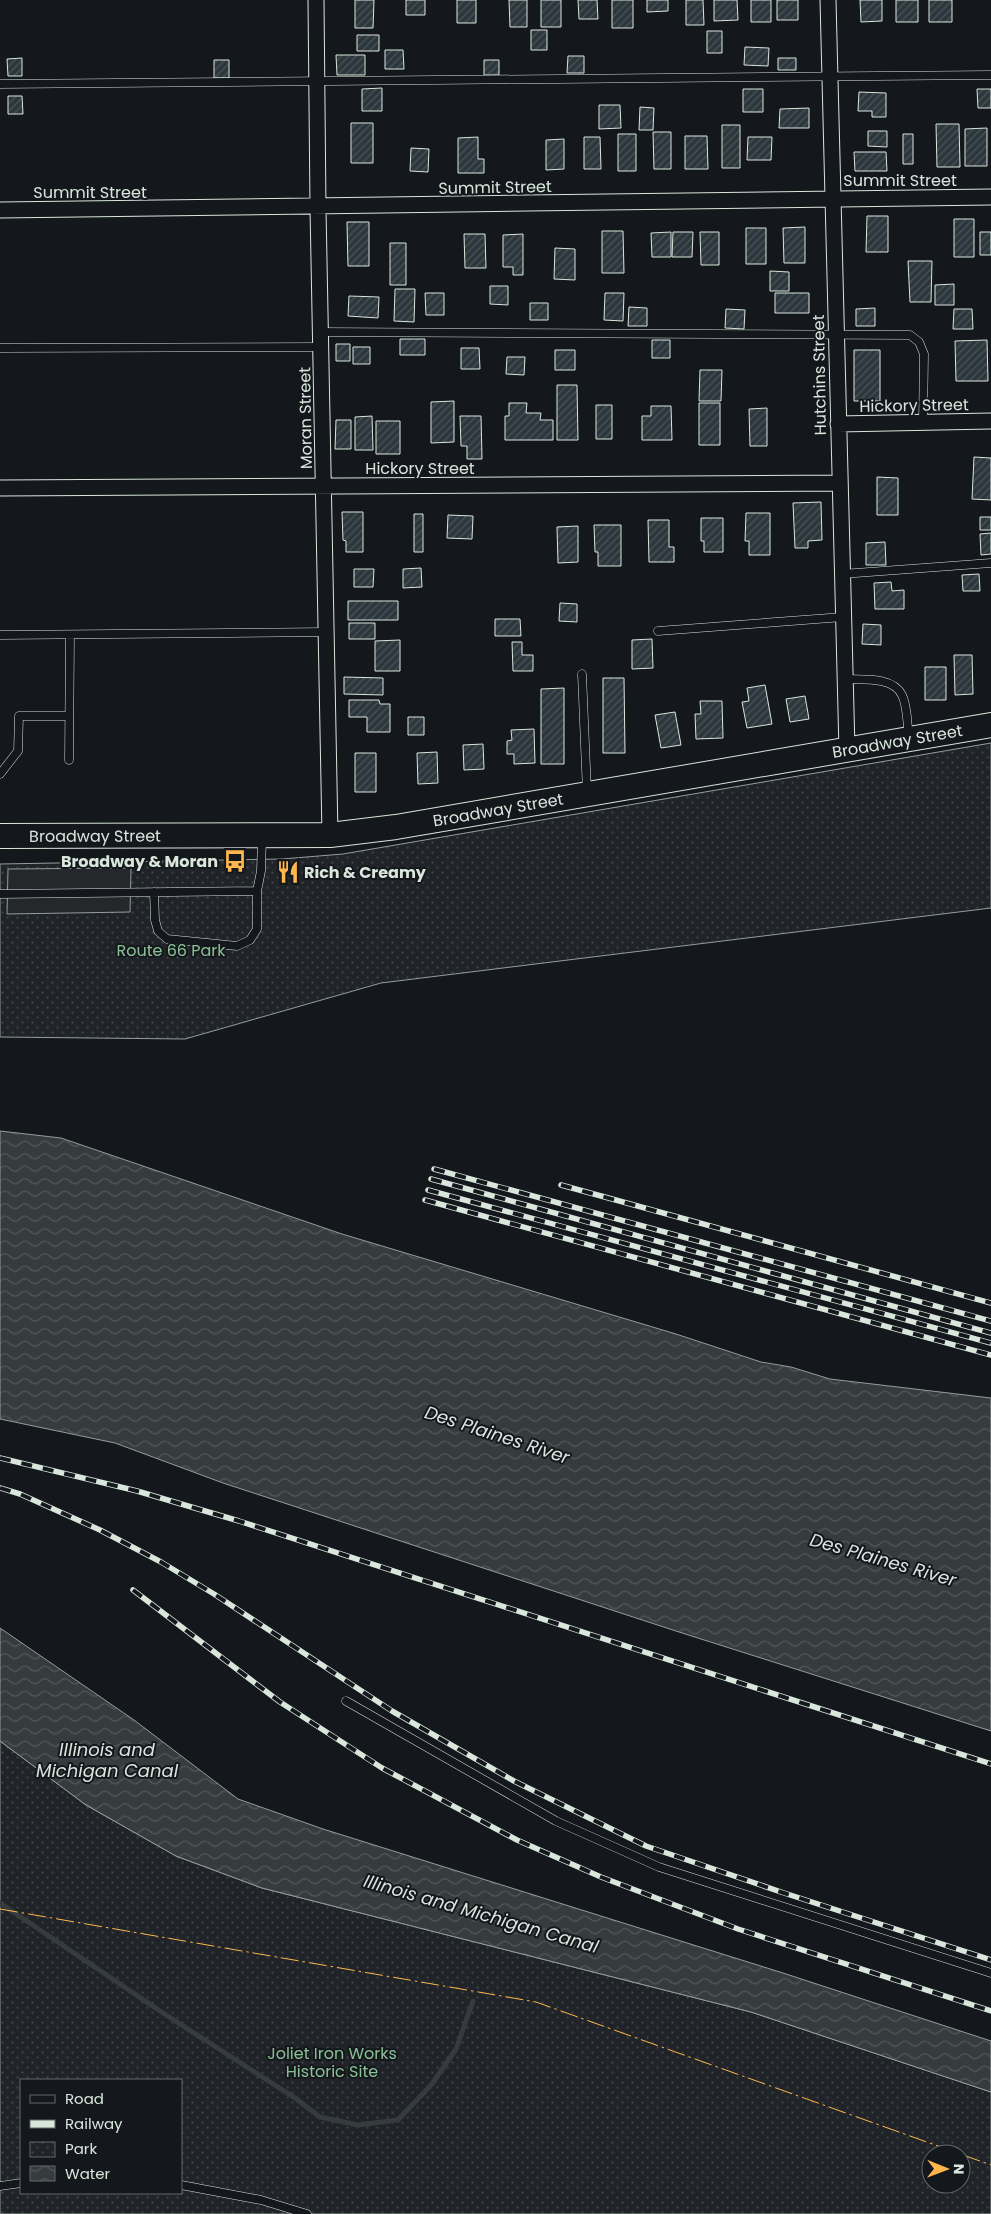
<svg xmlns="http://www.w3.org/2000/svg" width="991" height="2214" font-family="Poppins,sans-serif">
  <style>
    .park { fill: url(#park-dots); stroke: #939e99; fill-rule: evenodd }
    .parking { fill: #24282b; stroke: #939e99 }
    .water { fill: url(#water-waves); stroke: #939e99 }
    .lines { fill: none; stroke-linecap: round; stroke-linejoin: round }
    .stream { stroke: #363b3e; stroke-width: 5 }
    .building { fill: url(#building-hatch); stroke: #d8e6dc }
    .service-casing { stroke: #d8e6dc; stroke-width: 9 }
    .minor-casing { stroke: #d8e6dc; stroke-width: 17 }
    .primary-casing { stroke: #d8e6dc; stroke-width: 26 }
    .service { stroke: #14181c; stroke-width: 8 }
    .minor { stroke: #14181c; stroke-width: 15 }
    .primary { stroke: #14181c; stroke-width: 24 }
    .rail-casing { stroke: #d8e6dc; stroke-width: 5.5 }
    .rail { stroke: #14181c; stroke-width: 4; stroke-dasharray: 11; stroke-linecap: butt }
    .power { stroke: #ffb74d; stroke-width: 1; stroke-dasharray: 18 4 2.5 4; stroke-linecap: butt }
    .labels { text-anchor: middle; stroke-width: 4; stroke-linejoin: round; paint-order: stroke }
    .street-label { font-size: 16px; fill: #d8e6dc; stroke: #14181c }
    .poi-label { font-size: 16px; font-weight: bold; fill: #d8e6dc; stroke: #14181c; text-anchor: end }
    .park-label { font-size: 16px; fill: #8ac095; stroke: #14181c }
    .water-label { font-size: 18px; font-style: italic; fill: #d8e6dc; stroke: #14181c }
  </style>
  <defs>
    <pattern id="park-dots" width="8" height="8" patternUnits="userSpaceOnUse" patternTransform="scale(1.25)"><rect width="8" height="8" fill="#202428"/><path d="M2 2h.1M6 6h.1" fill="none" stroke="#404447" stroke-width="1.8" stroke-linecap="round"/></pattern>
    <pattern id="water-waves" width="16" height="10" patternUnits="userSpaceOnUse" patternTransform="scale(1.25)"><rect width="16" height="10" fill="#363b3e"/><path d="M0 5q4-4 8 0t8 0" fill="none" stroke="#525759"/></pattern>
    <pattern id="building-hatch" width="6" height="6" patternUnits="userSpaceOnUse" patternTransform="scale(1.25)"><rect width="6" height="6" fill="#2c363c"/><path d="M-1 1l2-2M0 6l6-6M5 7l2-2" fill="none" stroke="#4a5358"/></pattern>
  </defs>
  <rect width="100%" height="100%" fill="#14181c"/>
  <path class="park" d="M991 743V908L381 983 185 1039 0 1037V864L282 859 343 854Z
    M0 1741 86 1805 176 1856 262 1888 751 2012 991 2092V2214H0ZM21 2080H181V2193H21ZM931 2154H961V2184H931Z"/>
  <path class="parking" d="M131 868 130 912 7 914 8 869Z"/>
  <path class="water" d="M0 1131 61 1138 342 1234 676 1334 761 1362 791 1367 830 1379 991 1398V1731L679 1632 223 1483 115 1443 0 1419Z
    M0 1628 134 1720 238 1799 323 1829 783 1973 991 2041V2092L751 2012 262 1888 176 1856 86 1805 0 1741Z"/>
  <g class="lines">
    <path class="stream" d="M0 1903 163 2013 295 2098 320 2117 358 2125 398 2120 432 2084 456 2049 473 2001"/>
  </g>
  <path class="building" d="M355 0H374L373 28H355Z
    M406 0H425V15H406Z
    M457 0H476V23H457Z
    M509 0H527V27H510Z
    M541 0H561V27H541Z
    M578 0H597L598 19H579Z
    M612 0H633V28H612Z
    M647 0H668V11L647 12Z
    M686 0H703L704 25H686Z
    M714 0H737L738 20 714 21Z
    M751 0H771V22H751Z
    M777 0H798V20H777Z
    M860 0H882V21L861 22Z
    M896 0H918V22H896Z
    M929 0H952V22H929Z
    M531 30H547V50H531Z
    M707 31H722V53H707Z
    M357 35H379V51H357Z
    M745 47 769 48 768 66 744 65Z
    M385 50H403L404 69H385Z
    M336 55H365V75H337Z
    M568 56H584V73H567Z
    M22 58V76H8L7 59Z
    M778 58H796V70H778Z
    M214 60H229V78H214Z
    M484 60H499V75H484Z
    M382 88V111H362V89Z
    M743 89H763V112H743Z
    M977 89H991V108H978Z
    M859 92 886 93V117H872V111H858Z
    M8 96H22L23 114H8Z
    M599 105H620L621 128 599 129Z
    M640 107 654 108 653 130H639Z
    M809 108V128H779L780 109Z
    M351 123H373V163H351Z
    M936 124H959L960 167H937Z
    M722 125H740V168H722Z
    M987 128V166H965V129Z
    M868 131H887V147L868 146Z
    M653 132H671V169H654Z
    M618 134H636V171H618Z
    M903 134H913V164H903Z
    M685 136H707L708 169H685Z
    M478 137V159H484V173H458V138Z
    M584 137H600L601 169H584Z
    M748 137H772L771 160H747Z
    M564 139V169L546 170V140Z
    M411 148 429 149 428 172 410 171Z
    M854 152H886L887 171H855Z
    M867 216H888V252H866Z
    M954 219H974V257H954Z
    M347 222H369V266H348Z
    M805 227V263H784L783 228Z
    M746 228H766V264H746Z
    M602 231H623L624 273H602Z
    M671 232V257H652L651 233Z
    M673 232H693L692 257H672Z
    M700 232H719V265H701Z
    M980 232H991V255H980Z
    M464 234H485L486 268H465Z
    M523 234V275H513V267H503V235Z
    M390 243H406V285H390Z
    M555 248 575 249V280L554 279Z
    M908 261H932L931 302H910Z
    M770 271 789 272V291H770Z
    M954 284V305H935V285Z
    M490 286H508V305L490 304Z
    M395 289H415L414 322 394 321Z
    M425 293H444V315H426Z
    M605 293H624L623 321 604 320Z
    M775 293H809V313H775Z
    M349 296 379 297 378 318 348 316Z
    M530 303H548V320H530Z
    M629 307 647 308V326H628Z
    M875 308V326H856V309Z
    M726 309 745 310 744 329 725 328Z
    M954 309H972L973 329H953Z
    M400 339H425V355H400Z
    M652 340H670V358H652Z
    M987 340 988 381H956L955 341Z
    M336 344H350V361H336Z
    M353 347H370V364H353Z
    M461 348H479L480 369H461Z
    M555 350H575V370H555Z
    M854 350H880V401H854Z
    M507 357H525L524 375 506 374Z
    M700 370H722L721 401H699Z
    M557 385H577L578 440H557Z
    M454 401V442L431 443V402Z
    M509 403H527L526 413H541L540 420H553V440H505V416H509Z
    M699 403H720V445H699Z
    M596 405H612V439H596Z
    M651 406H671L672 440H642V416H651Z
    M767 408V446H750L749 409Z
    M372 416 373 450H355V417Z
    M460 416H481L482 459H467V446H461Z
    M336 420H351V449H335Z
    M376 421H400V454H376Z
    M974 457 991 458V500L972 499Z
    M877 477 898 478V515H877Z
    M821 502 822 540 808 541V548H795L793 503Z
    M342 512H363V552H346V541L343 540Z
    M746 513H770V555H749V541H745Z
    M414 514H423V552H414Z
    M448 515 473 516 472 539 447 538Z
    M980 517H991V530H980Z
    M701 518H723V552H704V541H701Z
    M648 520H669V547H674V562H649Z
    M594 525H621V566H598V552H595Z
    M578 526V562L558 563 557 527Z
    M991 533V554L981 555 980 534Z
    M885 542 886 565H866V543Z
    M421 568 422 587 403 588V569Z
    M354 569H374L373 587H354Z
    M979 574 980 591H963L962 575Z
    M891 582 892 591 904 590V609H875L874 583Z
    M348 601H398V620H348Z
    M560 603 577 604V622L559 621Z
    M495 619H520L521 636H495Z
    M349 623H375V639H349Z
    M863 624 881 625V645L862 644Z
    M652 639 653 668 632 669V640Z
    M400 640V671H375V641Z
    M512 642H522V655H533V671H513Z
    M954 655H972L973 694 955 695Z
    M925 667H946V700H925Z
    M344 677 383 678V695L344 694Z
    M603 678H624L625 753H603Z
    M765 685 772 724 747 728 742 702 749 701 747 688Z
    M564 688V764H541V689Z
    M805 696 809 719 790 722 786 699Z
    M349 700H379L380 704H390V732H367V717H349Z
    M700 701H722L723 738 696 739 695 714H701Z
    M675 712 681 745 661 748 655 715Z
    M408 717H424V735H408Z
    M534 729 535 763 514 764V754H507V741L512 740 511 730Z
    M483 744 484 769 464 770 463 745Z
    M437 752 438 783 418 784 417 753Z
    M355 753H376V792H355Z"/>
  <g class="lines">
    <defs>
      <path id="service" d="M0 84 991 75
        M320 332 910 335 919 342 924 354 923 422
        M0 348 321 347
        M842 574 991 563
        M658 631 843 617
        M0 635 326 632
        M582 674 587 792
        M845 679C863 680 893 676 902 695 908 707 907 725 909 738
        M69 760 70 635
        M0 774 18 751 19 716H69
        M154 892 155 920 158 931 167 939 237 946 250 940 257 929V891
        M0 894 257 891 261 871 262 838
        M346 1701 556 1821 659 1867 991 1973
        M181 2185 261 2200 307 2214
        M0 2186 21 2183"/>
      <path id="minor" d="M316 0 318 208 330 835
        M828 0 847 750
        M0 210C330 208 661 199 991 197
        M838 424 991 421
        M0 488 840 483"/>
      <g id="primary">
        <path id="s1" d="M0 836 330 835 396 827 991 725"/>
      </g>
    </defs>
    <use href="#service" class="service-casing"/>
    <use href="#minor" class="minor-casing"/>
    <use href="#primary" class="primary-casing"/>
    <use href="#service" class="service"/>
    <use href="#minor" class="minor"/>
    <use href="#primary" class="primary"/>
    <defs>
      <path id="rail" d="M434 1169 991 1321
        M431 1179 991 1333
        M561 1185 991 1303
        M428 1190 991 1343
        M425 1200 991 1355
        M0 1458 137 1491 239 1521 991 1764
        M0 1488 20 1494 100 1530 161 1562 214 1594 392 1711 514 1781 646 1846 784 1893 991 1960
        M133 1590 280 1702 382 1768 517 1840 601 1877 738 1929 991 2011"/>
    </defs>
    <use href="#rail" class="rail-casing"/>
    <use href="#rail" class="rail"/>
    <path class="power" d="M0 1909 536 2002 991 2165"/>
  </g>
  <defs>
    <symbol id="bus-bare" viewBox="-9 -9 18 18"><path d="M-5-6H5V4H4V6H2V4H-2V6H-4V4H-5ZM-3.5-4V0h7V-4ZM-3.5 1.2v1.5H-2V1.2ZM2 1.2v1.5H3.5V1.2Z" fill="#ffb74d" stroke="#14181c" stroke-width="2.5" paint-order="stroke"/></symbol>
    <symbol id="restaurant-bare" viewBox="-9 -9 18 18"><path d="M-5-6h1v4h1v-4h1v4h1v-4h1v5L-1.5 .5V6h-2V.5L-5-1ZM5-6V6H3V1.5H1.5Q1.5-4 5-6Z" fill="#ffb74d" stroke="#14181c" stroke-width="2.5" paint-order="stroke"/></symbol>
  </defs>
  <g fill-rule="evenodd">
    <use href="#bus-bare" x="219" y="845" width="32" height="32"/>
    <use href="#restaurant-bare" x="272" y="856" width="32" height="32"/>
  </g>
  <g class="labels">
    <g class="street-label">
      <text x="900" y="186">Summit Street</text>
      <text transform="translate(495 187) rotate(-1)" y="6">Summit Street</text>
      <text x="90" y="198">Summit Street</text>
      <text transform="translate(819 375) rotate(-91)" y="6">Hutchins Street</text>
      <text transform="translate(914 405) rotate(-1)" y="6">Hickory Street</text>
      <text transform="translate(305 418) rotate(-91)" y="6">Moran Street</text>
      <text x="420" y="474">Hickory Street</text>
      <text dy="6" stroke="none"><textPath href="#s1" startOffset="905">Broadway Street</textPath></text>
      <text dy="6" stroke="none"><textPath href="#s1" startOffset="500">Broadway Street</textPath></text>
      <text dy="6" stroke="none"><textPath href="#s1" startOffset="95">Broadway Street</textPath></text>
    </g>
    <g class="poi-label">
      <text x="218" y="867">Broadway &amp; Moran</text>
      <text x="304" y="878" text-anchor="start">Rich &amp; Creamy</text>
    </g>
    <g class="park-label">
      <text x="171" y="956">Route 66 Park</text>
      <text x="332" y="2059">Joliet Iron Works<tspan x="332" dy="18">Historic Site</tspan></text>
    </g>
    <g class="water-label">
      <text transform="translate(497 1435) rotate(18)" y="6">Des Plaines River</text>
      <text transform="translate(883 1560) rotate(16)" y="6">Des Plaines River</text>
      <text x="107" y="1756">Illinois and<tspan x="107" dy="21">Michigan Canal</tspan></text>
      <text transform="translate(481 1914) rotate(16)" y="6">Illinois and Michigan Canal</text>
    </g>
  </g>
  <rect x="20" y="2079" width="162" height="115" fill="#14181c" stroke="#626a69"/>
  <rect x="30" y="2095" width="25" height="8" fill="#14181c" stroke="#626a69"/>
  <text x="65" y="2104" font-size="15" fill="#d8e6dc">Road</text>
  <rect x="30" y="2120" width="25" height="8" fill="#d8e6dc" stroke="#626a69"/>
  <text x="65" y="2129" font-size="15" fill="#d8e6dc">Railway</text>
  <rect x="30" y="2142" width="25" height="15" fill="url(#park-dots)" stroke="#626a69"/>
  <text x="65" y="2154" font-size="15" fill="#d8e6dc">Park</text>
  <rect x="30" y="2166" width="25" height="15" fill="url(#water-waves)" stroke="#626a69"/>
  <text x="65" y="2179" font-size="15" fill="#d8e6dc">Water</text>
  <g transform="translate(946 2169) rotate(91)"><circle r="24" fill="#14181c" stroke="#626a69"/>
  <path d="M0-4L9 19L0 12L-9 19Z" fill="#ffb74d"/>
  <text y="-8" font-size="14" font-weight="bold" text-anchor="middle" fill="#d8e6dc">N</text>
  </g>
</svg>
